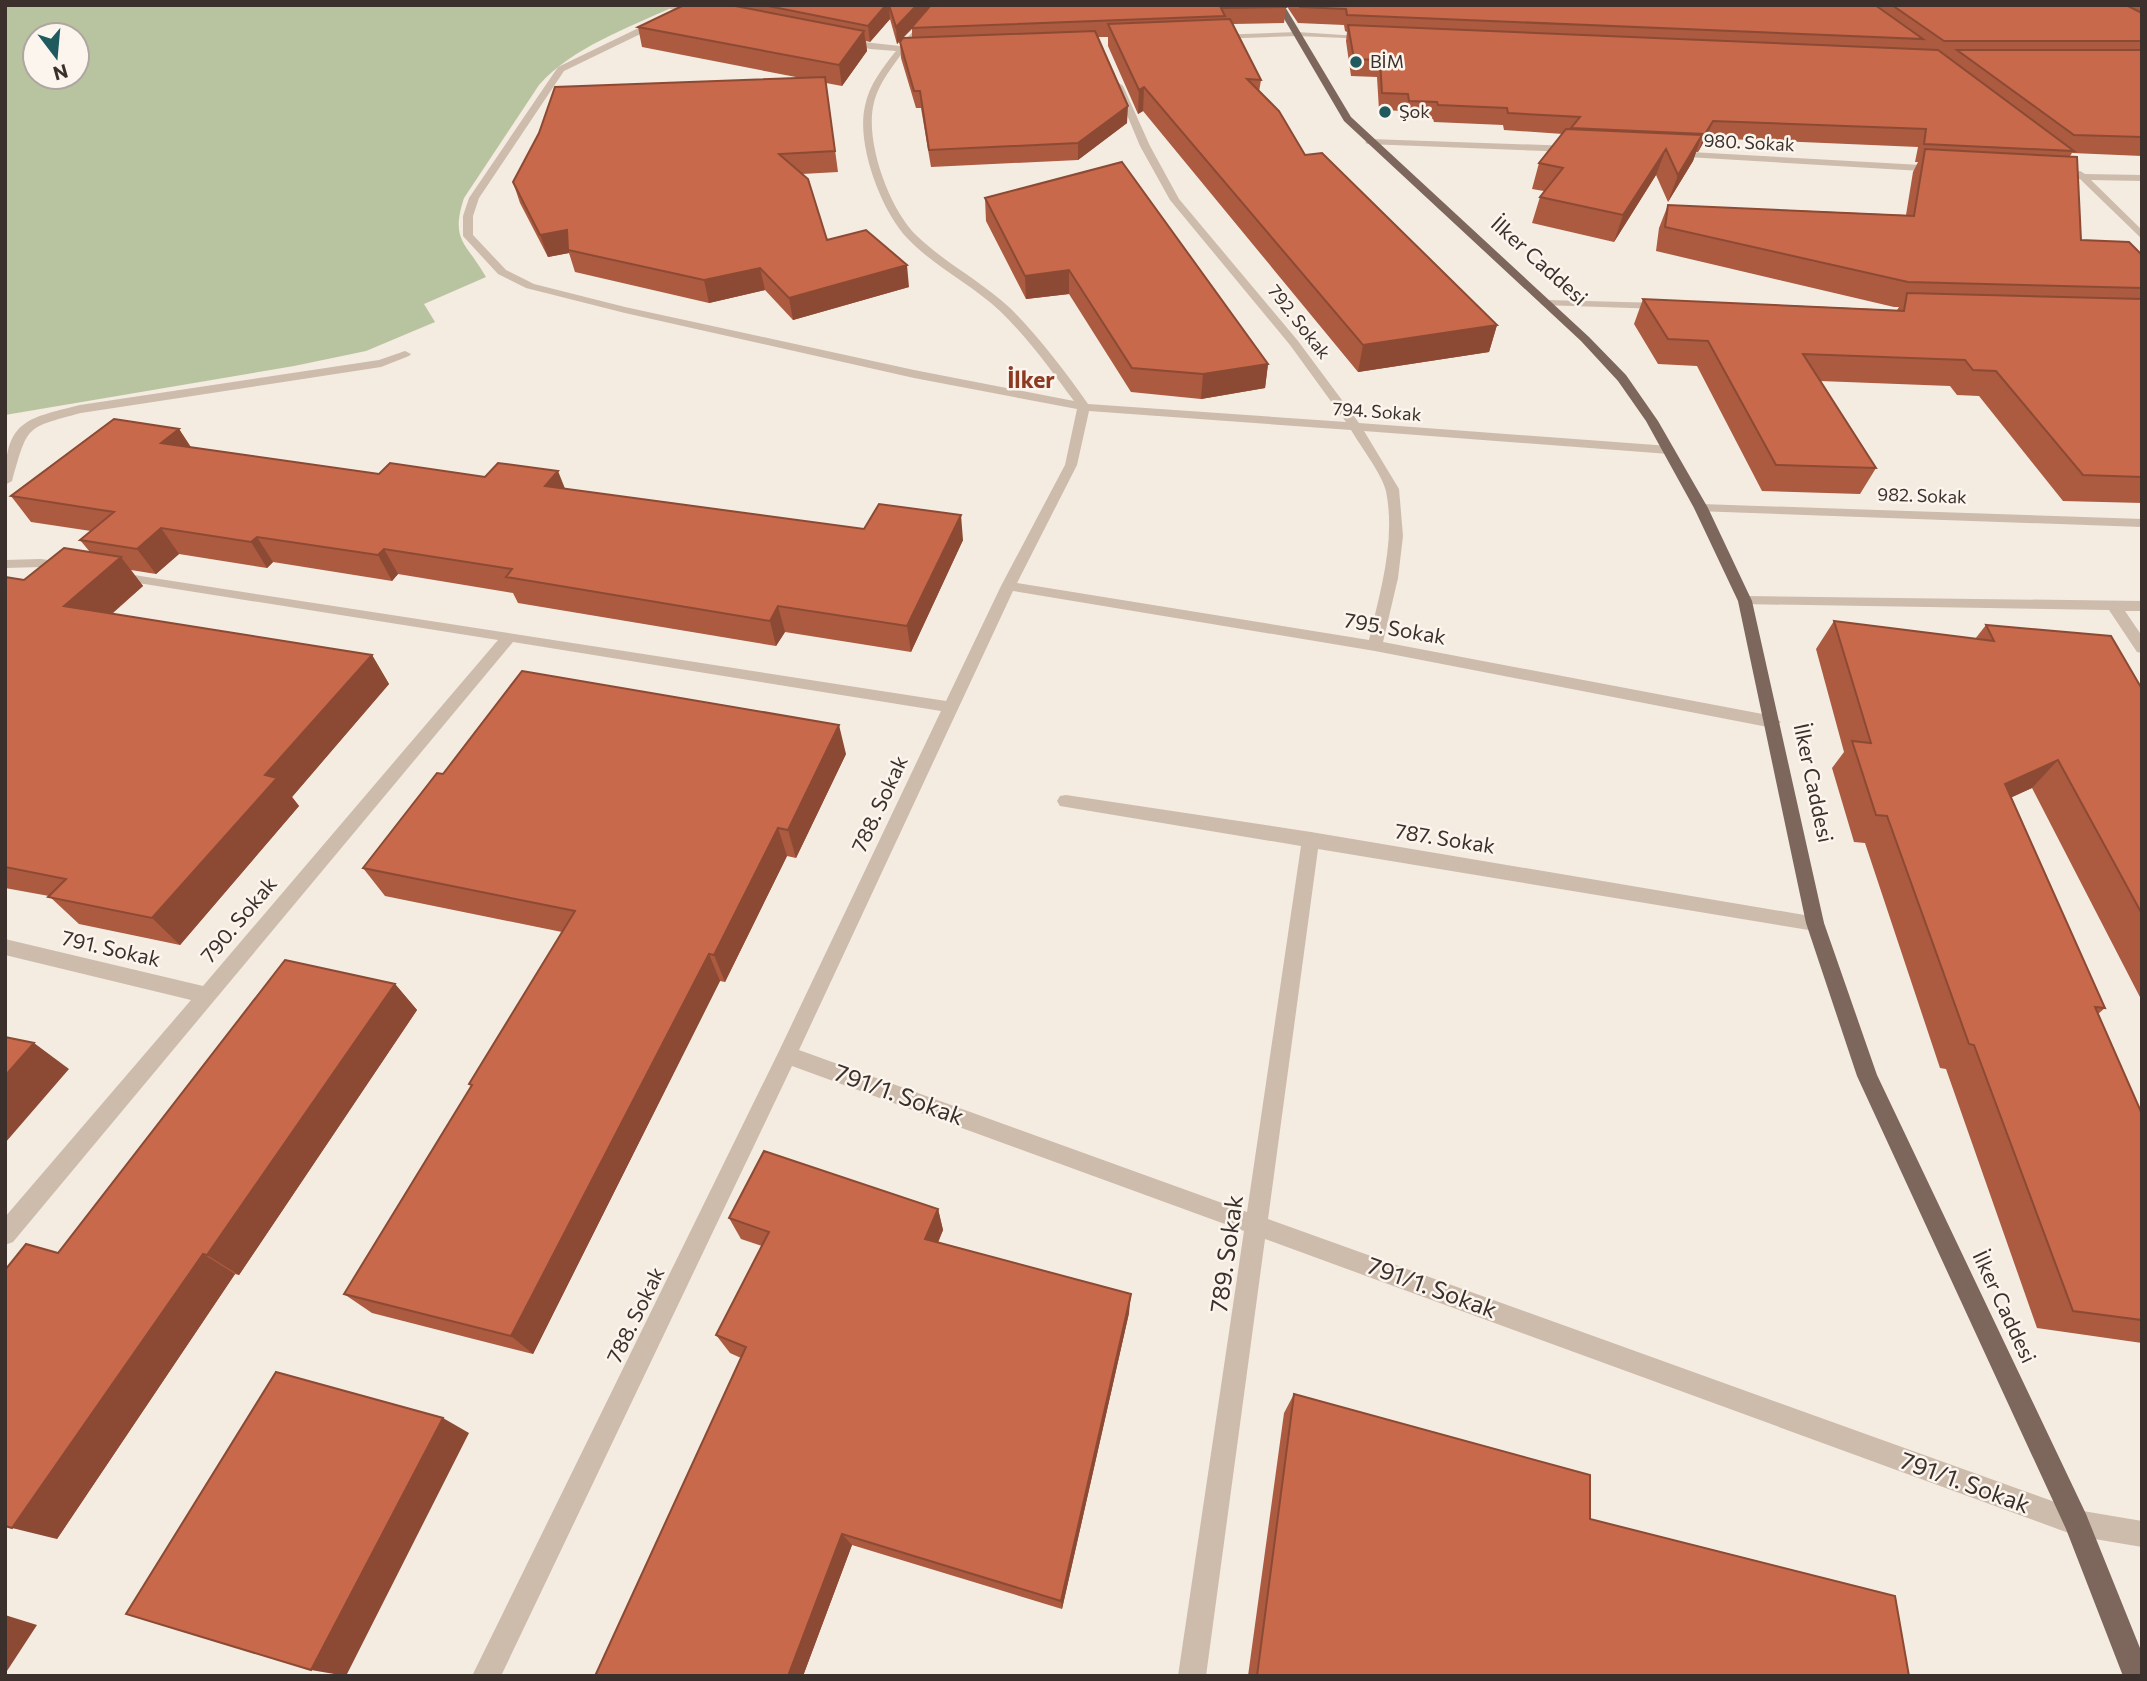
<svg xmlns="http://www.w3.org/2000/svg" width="2147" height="1681" font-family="Commissioner,sans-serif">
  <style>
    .green { fill: #b8c4a0; fill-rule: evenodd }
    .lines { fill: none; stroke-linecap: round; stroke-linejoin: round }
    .minor { fill: #cdbbac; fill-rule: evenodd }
    .major { fill: #7d675c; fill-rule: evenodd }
    .wall { fill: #ac5a40 }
    .shaded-wall { fill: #8c4a34 }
    .building { fill: #c8694b; stroke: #8c4a34; stroke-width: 2 }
    .poi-dot { fill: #1f5a5e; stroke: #fbf5ee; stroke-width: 2.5 }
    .labels { text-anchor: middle; stroke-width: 5; stroke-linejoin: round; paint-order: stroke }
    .far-poi-label { font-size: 18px; fill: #3b302b; stroke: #fbf5ee; text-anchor: start }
    .far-street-label { font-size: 18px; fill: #3b302b; stroke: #fbf5ee }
    .street-label { font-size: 21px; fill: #3b302b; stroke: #fbf5ee }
    .far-district-label { font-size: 23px; font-weight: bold; fill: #8c3b22; stroke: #fbf5ee }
    .near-street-label { font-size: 24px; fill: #3b302b; stroke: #fbf5ee }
  </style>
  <rect width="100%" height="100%" fill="#f4ebe1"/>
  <path class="green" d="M5 5H666L673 7C628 28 573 47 539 85L464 198C450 241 466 242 486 277L424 304 435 322 366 351 294 366 5 415ZM35 35H77V77H35Z"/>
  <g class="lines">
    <path class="minor" d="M653 5H669L701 13 697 15Z
      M936 5H944L908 46 914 47V51H904L900 56C889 71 876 88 873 107 866 145 890 210 917 236 945 263 981 281 1010 308 1039 337 1064 370 1088 404L1346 422 1290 345 1170 200 1140 146 1115 86 1119 83 1123 86 1150 146 1179 199 1298 341 1359 423 1669 446 1675 450 1669 454 1364 431 1399 489 1403 536 1398 578 1383 642 1773 716 1781 722 1773 728 1375 651 1013 591 799 1050 1247 1212 1301 846 1066 807 1060 806 1057 801 1060 796 1066 795 1311 832 1822 918 1824 923 1822 928 1815 931 1318 849 1268 1219 2077 1510 2142 1521V1547L2077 1536 1265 1239 1206 1676H1178L1244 1231 792 1066 501 1676H472L780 1049 941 711 513 642 13 1242 5 1245V1217L191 1000 5 955V939L203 986 498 640 113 579 106 574 108 571 946 701 1001 586 1065 465 1077 409 914 378 625 313 526 288 498 274 463 236V216L469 198 558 67 655 20H661V24L564 71 479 198 473 216V235L506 270 534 284 625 307 914 370 1074 401C1051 370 1028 338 1000 311 971 284 935 267 908 239 881 211 856 144 865 106 869 85 883 67 896 51L870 49 841 42 845 40 900 46ZM1089 411 1351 430C1361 447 1382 474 1386 491 1396 541 1380 592 1369 640L1017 583 1077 465Z
      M1297 32 1373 37 1369 39 1297 36 1215 39 1211 37 1215 35Z
      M1370 139 1572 146 1577 149 1572 152 1367 144 1365 142Z
      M1673 151 1939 166 1944 169 1939 172 1670 156 1668 154Z
      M2080 171 2085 174 2142 175V181L2091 180 2142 230V239L2080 179H2054L2049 176Z
      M1546 300 1662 303 1668 306 1662 309 1542 305 1540 303Z
      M405 351 411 354 409 356 381 367 81 413C24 428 28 426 12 481L5 485C5 421 24 419 80 405L379 360Z
      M1701 504 2142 519V527L1696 511 1694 508Z
      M41 559 68 563 75 567 68 571 41 567 5 568V560Z
      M1745 596 2142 601V611H2125L2142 636V653L2137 652 2109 610 1740 604 1738 601Z"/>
    <path class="major" d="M1276 5H1284L1351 117 1589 337 1626 375 1658 421 1708 508 1752 601 1824 923 1877 1075 2086 1514 2142 1653V1676H2123L2066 1529 1857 1076 1806 923 1738 601 1694 508 1646 421 1618 381 1581 341 1344 121Z"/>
  </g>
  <path class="wall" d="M684 5H1285L1286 7 1284 23 1233 24 1261 80 1259 92 1305 155 1497 325 1489 352 1358 372 1143 111 1138 114 1108 46V37H1098L1127 123 1078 160 931 167 921 108H916L901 58 900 42 912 38V29L897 44 890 19 870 42 866 41 867 51 842 86 826 83 838 172 802 174 827 240 909 287 793 320 765 290 709 303 575 272 569 253 548 257 520 203 513 182 801 78 642 47 638 27Z
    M1286 5H2142V156L2072 153 2070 156 2081 240 2142 255V503L2063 501 1979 396 1957 395 1950 386 1820 381 1876 468 1860 494 1762 491 1697 366 1658 364 1634 324 1643 299 1897 310 1899 307H1894L1656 251 1659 228 1668 205 1906 215 1913 172 1918 162H1915L1918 147 1706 138 1698 152H1696L1693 161 1668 202 1656 175 1614 242 1532 223 1540 197 1544 191 1532 189 1539 163 1563 134 1504 130 1503 125 1434 122 1433 119 1406 118 1405 111 1379 110 1377 77 1351 76 1346 41 1347 32 1345 31 1344 25 1298 23Z
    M985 198 1268 364 1265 388 1201 399 1131 392 1069 294 1026 299 986 221Z
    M179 429 191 447 379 474 565 489 864 529 963 540 911 652 785 632 776 646 518 603 513 593 398 574 392 581 273 562 267 568 179 554 156 574 131 570 143 586 112 614 372 655 389 684 292 797 299 806 180 945 79 924 49 896 5 888V577L24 580 90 552 80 540 91 531 31 522 11 496Z
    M1834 621 1975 639 1986 625 2142 689V1001L2032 788 2011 797 2105 1008 2098 1014 2142 1114V1343L2037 1328 1946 1069 1940 1068 1865 843 1854 842 1832 768 1844 752 1816 649Z
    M846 754 796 858 787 856 725 982 720 981 533 1354 372 1313 344 1294 471 1086 469 1084 562 932 385 896 363 868Z
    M395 984 417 1010 239 1275 235 1274 57 1539 58 1253Z
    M938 1209 943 1230 938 1243 1129 1313 1062 1609 852 1545 803 1676H595L741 1358 730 1353 716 1335 762 1246 741 1239 729 1218Z
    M1294 1394 1590 1519 1909 1676H1248L1284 1413Z"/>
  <path class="shaded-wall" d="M886 5H889L890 19 870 42 868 26Z
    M917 5H933L897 44 896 27Z
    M864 31 867 51 842 86 839 65Z
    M1144 87 1143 111 1138 114 1139 90Z
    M1128 106 1127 123 1078 160V143Z
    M1713 121 1706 138 1698 152 1705 134Z
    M1702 135 1693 161 1668 202 1678 175Z
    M1666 149 1656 175 1614 242 1623 215Z
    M567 230 569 253 548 257 540 235Z
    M907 265 909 287 793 320 789 298Z
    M760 268 765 290 709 303 704 280Z
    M1069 270V294L1026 299 1025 276Z
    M1497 325 1489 352 1358 372 1363 345Z
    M1268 364 1265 388 1201 399 1203 374Z
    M179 429 195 454 161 443Z
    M558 471 568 496 545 486Z
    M961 515 963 540 911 652 907 626Z
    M161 528 179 554 156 574 137 549Z
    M257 537 273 562 267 568 251 542Z
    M384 549 398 574 392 581 378 555Z
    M121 557 143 586 88 634 64 606Z
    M778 606 785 632 776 646 770 621Z
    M372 655 389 684 292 797 299 806 180 945 152 918 265 775Z
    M839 725 846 754 796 858 788 830Z
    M2058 760 2032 788 1980 812 2005 784Z
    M778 828 787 856 725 982 714 955Z
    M709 954 720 981 533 1354 511 1336Z
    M395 984 417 1010 239 1275 207 1255Z
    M34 1043 69 1069 5 1143V1076Z
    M938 1209 943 1230 930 1260 925 1239Z
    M203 1254 235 1274 57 1539 12 1528Z
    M1131 1294 1129 1313 1062 1609 1061 1601Z
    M443 1418 469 1433 346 1676 311 1670Z
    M842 1534 852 1545 803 1676H788Z
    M5 1615 37 1625 5 1674Z"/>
  <path class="building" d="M684 5H730L864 31 839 65 638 27Z
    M763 5H886L868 26Z
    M889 5H917L896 27Z
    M931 5H1285L1286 7 1221 8 1225 16 911 28Z
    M1299 5H1875L1923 39 1347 15 1346 9 1300 7Z
    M1892 5H2126L2142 13V41H1944Z
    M1230 19 1261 80 1247 79 1279 111 1305 155 1322 153 1497 325 1363 345 1144 87 1139 90 1108 24Z
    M1348 25 1938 50 2074 151 1924 144 1926 129 1713 121 1705 134 1571 128 1580 117 1508 113 1507 108 1438 105 1437 102 1409 101 1408 94 1382 93 1380 60 1354 59Z
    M1095 31 1128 106 1078 143 929 150 920 91H914L900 42 903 38Z
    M1957 50H2142V137L2074 135Z
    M825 77 835 151 779 154 808 179 827 240 866 230 907 265 789 298 760 268 704 280 568 250 567 230 540 235 513 182 539 133 555 87Z
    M1566 129 1702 135 1678 175 1666 149 1623 215 1540 197 1563 168 1539 163Z
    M1925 149 2077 157 2081 240 2129 242 2142 255V288L1908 282 1665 227 1668 205 1914 216Z
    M1122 162 1268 364 1203 374 1132 368 1069 270 1025 276 985 198Z
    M1907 293 2142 299V477L2083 475 1996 371 1973 370 1965 360 1803 354 1876 468 1776 465 1708 341 1668 339 1643 299 1904 311Z
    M114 419 179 429 161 443 379 474 390 463 485 477 498 463 558 471 545 486 864 529 879 504 961 515 907 626 778 606 770 621 506 577 512 569 384 549 378 555 257 537 251 542 161 528 137 549 80 540 114 512 11 496Z
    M64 548 121 557 64 606 372 655 265 775 277 778 152 918 48 897 66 879 5 867V577L24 580Z
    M1834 621 1994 641 1986 625 2111 636 2142 689V914L2058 760 2005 784 2105 1008 2095 1007 2142 1114V1320L2073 1311 1974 1045 1969 1044 1887 816 1876 815 1852 741 1871 743Z
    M522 671 839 725 788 830 778 828 714 955 709 954 511 1336 344 1294 472 1085 469 1084 575 911 363 868 437 773 443 774Z
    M285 960 395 984 207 1255 203 1254 12 1528 5 1526V1270L26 1244 58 1253Z
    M5 1037 34 1043 5 1076Z
    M764 1151 938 1209 925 1239 1131 1294 1061 1601 842 1534 788 1676H595L746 1347 716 1335 769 1232 729 1218Z
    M276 1372 443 1418 311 1670 126 1614Z
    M1294 1394 1590 1475V1519L1895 1596 1909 1676H1257Z"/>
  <g class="poi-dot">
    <circle cx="1356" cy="62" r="7"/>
    <circle cx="1385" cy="112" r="7"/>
  </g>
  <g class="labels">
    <g class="far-poi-label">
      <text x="1370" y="68">BİM</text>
      <text x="1399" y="118">Şok</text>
    </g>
    <g class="far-street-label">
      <text transform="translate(1749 143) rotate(3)" y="6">980. Sokak</text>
      <text transform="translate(1299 322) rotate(52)" y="6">792. Sokak</text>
      <text transform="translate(1377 412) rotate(4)" y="6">794. Sokak</text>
      <text transform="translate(1922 496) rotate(2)" y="6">982. Sokak</text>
    </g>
    <g class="street-label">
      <text transform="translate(1539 261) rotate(42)" y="7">İlker Caddesi</text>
      <text transform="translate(1395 629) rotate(10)" y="7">795. Sokak</text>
      <text transform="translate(1813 783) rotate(78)" y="7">İlker Caddesi</text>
      <text transform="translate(880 804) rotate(-65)" y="7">788. Sokak</text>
      <text transform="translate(1445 839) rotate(9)" y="7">787. Sokak</text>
      <text transform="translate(239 920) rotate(-50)" y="7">790. Sokak</text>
      <text transform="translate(111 949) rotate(13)" y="7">791. Sokak</text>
      <text transform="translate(2004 1307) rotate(65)" y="7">İlker Caddesi</text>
      <text transform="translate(636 1315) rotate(-64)" y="7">788. Sokak</text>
    </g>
    <g class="far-district-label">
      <text x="1031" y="388">İlker</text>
    </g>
    <g class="near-street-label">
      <text transform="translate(899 1095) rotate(20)" y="8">791/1. Sokak</text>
      <text transform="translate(1227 1254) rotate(-82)" y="8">789. Sokak</text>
      <text transform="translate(1432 1288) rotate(20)" y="8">791/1. Sokak</text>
      <text transform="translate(1965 1483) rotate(20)" y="8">791/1. Sokak</text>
    </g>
  </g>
  <rect width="2147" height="1681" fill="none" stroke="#3b302b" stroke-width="14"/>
  <g transform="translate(56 56) rotate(164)"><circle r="33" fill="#fbf5ee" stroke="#aea6a0" stroke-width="2"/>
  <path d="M0-5L12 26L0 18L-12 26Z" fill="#1f5a5e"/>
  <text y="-10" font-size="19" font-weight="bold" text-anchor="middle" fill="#3b302b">N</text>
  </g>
</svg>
